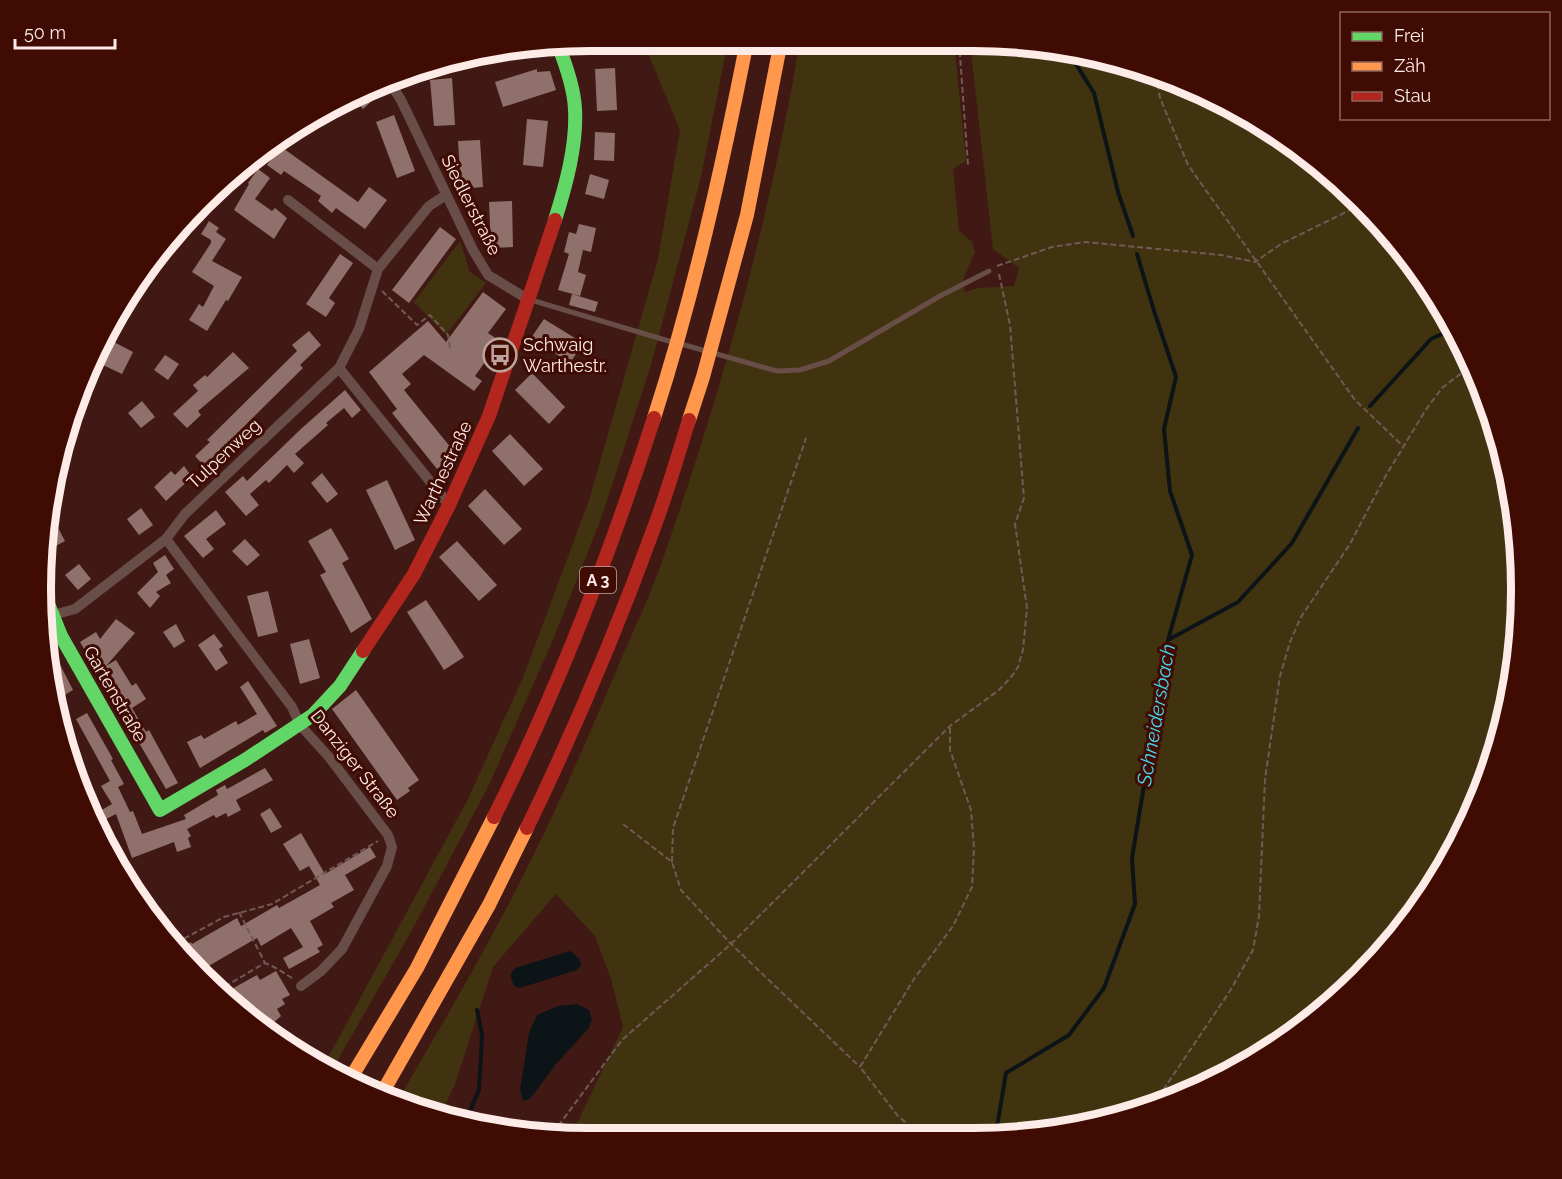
<svg xmlns="http://www.w3.org/2000/svg" width="1562" height="1179" font-family="Raleway,sans-serif">
  <style>
    .green { fill: #423310 }
    .water { fill: #0c1417 }
    .lines { fill: none; stroke-linecap: round; stroke-linejoin: round }
    .stream { stroke: #0c1417; stroke-width: 4 }
    .building { fill: #90706a }
    .path { stroke: #715955; stroke-width: 2; stroke-dasharray: 6 3; stroke-linecap: butt }
    .lane { stroke: #694d47; stroke-width: 5 }
    .street { stroke: #694d47; stroke-width: 10 }
    .fast { stroke: #63d668; stroke-width: 14 }
    .slow { stroke: #ff974d; stroke-width: 14 }
    .jam { stroke: #b3261e; stroke-width: 14 }
    .labels { text-anchor: middle; stroke-width: 6; stroke-linejoin: round; paint-order: stroke }
    .shield { fill: #400b03; stroke: #c4a8a3; stroke-width: 1.5 }
    .shield-label { font-size: 16px; font-weight: bold; fill: #fdebe7 }
    .street-label { font-size: 18px; fill: #fdebe7; stroke: #400b03 }
    .poi-label { font-size: 18px; fill: #fdebe7; stroke: #400b03; text-anchor: start }
    .water-label { font-size: 20px; font-style: italic; fill: #46d8f3; stroke: #400b03 }
    .rim { fill: none; stroke: #fdebe7; stroke-width: 8 }
  </style>
  <rect width="100%" height="100%" fill="#401914"/>
  <path class="green" d="M643 41H728L701 177 651 365 602 516 552 642 488 787 411 932 331 1072 321 1068 336 1043 468 799 524 675 589 500 658 259 680 130Z
    M800 41H890V52L892 41 954 42 966 161 953 169 959 231 972 242 975 252 963 280 965 292 979 288 1014 286 1019 268 993 249 970 42H1008L1115 59 1215 97 1306 154 1429 284 1480 379 1511 482 1521 589 1511 696 1480 799 1429 894 1361 977 1278 1046 1182 1097 1044 1134H572L623 1027 611 979 595 936 556 894 493 967 455 1084 440 1116 413 1109 397 1102C444 1021 492 940 533 856 565 791 594 724 622 657 635 627 649 598 660 567 720 397 770 220 800 41Z
    M460 241 470 272 486 283 446 335 414 302Z"/>
  <path class="water" d="M570 951 580 959 581 966 577 970 520 988 514 986 510 975 515 968Z
    M577 1004 589 1010 592 1019 589 1028 556 1064 530 1099 523 1101 520 1090 529 1033 537 1015 558 1006Z"/>
  <g class="lines">
    <path class="stream" d="M1071 52V56L1094 93 1118 192 1133 236
      M1370 406 1431 339 1453 329
      M1168 640 1238 602 1292 543 1358 428
      M465 1122 479 1090 482 1035 477 1010
      M479 1125 497 1123
      M991 1134 997 1127 1006 1073 1069 1035 1104 988 1135 904 1132 858 1168 640 1192 555 1170 491 1164 429 1176 377 1154 311 1137 254"/>
  </g>
  <path class="building" d="M591 40 621 41V44L583 54 580 42Z
    M615 68 617 110 597 111 595 69Z
    M537 69V72L550 71 556 90 503 107 495 82Z
    M452 78 455 125 434 126 430 80Z
    M383 86 385 89 363 109 354 98Z
    M394 115 415 171 397 178 376 122Z
    M527 119 548 121 543 167 523 165Z
    M595 132 615 133 614 161 594 160Z
    M480 140 483 187 461 189 458 141Z
    M280 146 358 202 369 187 387 200 365 229 336 208 332 213 318 201 321 196 284 171 281 175 267 165Z
    M258 169 270 178 255 199 272 211 275 208 287 218 274 239 234 210 249 184 248 183Z
    M590 174 609 180 604 199 585 194Z
    M512 201 513 247 491 248 489 202Z
    M209 221 219 228 216 232 226 239 212 261 242 277 228 301 226 300 207 331 189 320 199 304 203 307 214 286 192 272 211 243V240L201 234Z
    M579 224 596 228 591 252 583 250 578 272 586 275 580 296 558 290 569 254 564 252 569 232 576 234Z
    M440 227 456 239 409 303 392 290Z
    M340 254 353 263 329 298 335 303 326 317 306 304Z
    M483 292 506 309 488 333 500 341 475 376 482 381 474 391 424 355 402 374 411 384 404 390 456 454 437 469 392 413 397 409 369 372 428 321 446 342Z
    M572 294 598 302 595 312 569 305Z
    M544 319 583 343 570 363 531 338Z
    M309 331 321 345 300 365 303 368 204 466 195 456 210 442 207 440 297 351 292 345Z
    M114 342 133 352 122 374 103 365Z
    M233 352 249 368 198 411 201 415 187 428 173 414 198 391 193 385 205 375 207 377Z
    M165 355 179 364 168 380 154 370Z
    M532 373 565 407 549 424 515 390Z
    M345 390 361 410 352 418 344 408 326 423 328 425 295 454 304 463 294 473 287 465 269 483 266 480 250 494 259 505 246 516 225 492 243 476 247 481 302 428Z
    M142 401 155 417 141 428 128 413Z
    M510 434 543 469 524 486 492 451Z
    M184 466 192 477 166 501 154 487 171 471 175 475Z
    M322 473 338 494 327 503 311 483Z
    M387 480 415 540 395 550 366 490Z
    M485 489 522 529 504 545 468 506Z
    M141 508 153 525 139 535 127 519Z
    M216 510 226 524 206 539 214 549 203 558 184 536Z
    M49 511 65 541 52 548 47 539Z
    M331 528 349 559 342 563 372 619 351 633 320 575 326 572 308 541Z
    M245 539 260 555 247 566 232 551Z
    M457 541 497 585 479 601 439 557Z
    M165 555 174 569 166 575 171 583 156 592 160 596 150 608 137 593 158 572 153 563Z
    M79 564 91 579 78 590 65 575Z
    M268 591 278 632 258 637 247 596Z
    M426 600 464 657 444 670 407 612Z
    M116 619 135 633 106 666 116 660 132 686 136 683 146 699 132 708 146 732 149 730 178 783 166 789 80 642 96 632 100 639Z
    M176 624 185 641 174 648 163 632Z
    M214 634 223 646 219 649 228 663 216 671 198 645Z
    M309 639 320 678 300 684 290 644Z
    M48 641 73 690 61 697 53 682 45 642Z
    M248 681 277 726 265 733 263 730 200 768 187 742 201 735 204 739 236 721 238 725 257 714 240 687Z
    M356 690 419 780 408 788 410 791 397 800 332 709Z
    M87 713 113 759 111 760 124 784 118 787 130 812 133 811 142 834 186 819 184 815 218 795 216 790 225 785 227 789 265 768 273 780 236 800 241 810 228 817 226 813 216 818 214 815 187 829 191 836 188 838 191 847 177 852 174 842 132 858 116 814 104 820 100 811 112 804 101 786 110 781 76 719Z
    M270 808 282 827 271 833 260 814Z
    M301 833 325 874 370 847 376 857 345 875 354 890 331 903 334 907 310 921 323 945 317 948 320 952 289 969 283 958 303 947 291 928 261 946 257 938 200 971 180 948 191 942 192 944 237 918 241 926 277 905 279 908 320 885 309 866 300 871 283 844Z
    M276 971 290 995 282 999 285 1004 277 1009 281 1016 272 1024 283 1042 227 1002 221 995 257 975 260 980Z"/>
  <g class="lines">
    <path class="path" d="M959 42 968 165
      M1156 75 1160 98 1188 165 1355 400 1404 447
      M997 266 1052 247 1085 242 1221 255 1255 262 1281 244 1356 207
      M382 291 417 325 430 315 448 335 450 348
      M623 824 672 862 681 890 731 944 860 1067
      M672 862 673 828 806 438
      M239 912 265 963
      M176 943 224 917 272 904 378 841
      M216 989 224 987 265 963 276 968 292 978
      M1153 1105 1230 991 1253 950 1259 916 1265 779 1280 676 1290 642 1301 617 1350 544 1385 477 1425 411 1442 388 1472 365
      M555 1134 556 1129 622 1040 731 944 950 726 999 690 1012 676 1018 667 1023 650 1027 608 1015 524 1024 498 1010 325 999 274
      M919 1134 898 1116 860 1067 914 979 953 926 972 887 974 848 971 810 950 750V726"/>
    <path class="lane" d="M531 300 672 342
      M681 344 777 371 800 370 829 361 940 296 989 271"/>
    <path class="street" d="M390 83 401 100 473 250 488 275 529 300
      M288 200 378 269
      M339 368 449 505
      M166 539 292 707 300 725 329 757 388 835 392 847 387 866 342 949 321 971 301 986
      M42 615H53L75 609 166 539 185 514 339 368 359 329 378 269 429 206 446 195"/>
    <path class="fast" d="M555 220C566 185 577 145 575 109 574 87 566 65 558 45
      M44 594 61 636 160 810 245 760 313 715 340 686 363 651"/>
    <path class="slow" d="M654 418C694 294 722 168 747 41
      M689 420 703 377 747 215 781 41
      M349 1081 417 968 494 817
      M381 1095 489 905 527 828"/>
    <path class="jam" d="M363 651 414 574 449 505 489 416 555 220
      M494 817C558 689 610 554 654 418
      M527 828C575 729 618 627 655 525 668 490 678 455 689 420"/>
  </g>
  <defs>
    <symbol id="bus-ring" viewBox="-11 -11 22 22"><circle r="9.5" fill="#400b03" stroke="#bba29d" stroke-width="1.5"/><path d="M-5-6H5V4H4V6H2V4H-2V6H-4V4H-5ZM-3.5-4V0h7V-4ZM-3.5 1.2v1.5H-2V1.2ZM2 1.2v1.5H3.5V1.2Z" fill="#bba29d"/></symbol>
  </defs>
  <g fill-rule="evenodd">
    <use href="#bus-ring" x="481" y="336" width="38" height="38"/>
  </g>
  <g class="labels">
    <rect class="shield" x="580" y="567" width="36" height="26" rx="4.5"/>
    <g class="shield-label">
      <text x="598" y="586">A 3</text>
    </g>
    <g class="street-label">
      <text transform="translate(471 205) rotate(63)" y="6">Siedlerstraße</text>
      <text transform="translate(224 454) rotate(-43)" y="6">Tulpenweg</text>
      <text transform="translate(443 473) rotate(-65)" y="6">Warthestraße</text>
      <text transform="translate(115 694) rotate(60)" y="6">Gartenstraße</text>
      <text transform="translate(355 764) rotate(52)" y="6">Danziger Straße</text>
    </g>
    <g class="poi-label">
      <text x="523" y="351">Schwaig<tspan x="523" dy="21">Warthestr.</tspan></text>
    </g>
    <g class="water-label">
      <text transform="translate(1156 715) rotate(-80)" y="7">Schneidersbach</text>
    </g>
  </g>
  <path d="M0 0H1562V1179H0ZM589 51H973A538 538 0 0 1 1511 589V590A538 538 0 0 1 973 1128H589A538 538 0 0 1 51 590V589A538 538 0 0 1 589 51Z" fill="#400b03" fill-rule="evenodd"/>
  <path class="rim" d="M589 51H973A538 538 0 0 1 1511 589V590A538 538 0 0 1 973 1128H589A538 538 0 0 1 51 590V589A538 538 0 0 1 589 51Z"/>
  <rect x="1340" y="12" width="210" height="108" fill="#400b03" stroke="#8c655e" stroke-width="1.5"/>
  <rect x="1352" y="32" width="30" height="9" fill="#63d668" stroke="#8c655e" stroke-width="1.5"/>
  <text x="1394" y="42" font-size="18" fill="#fdebe7">Frei</text>
  <rect x="1352" y="62" width="30" height="9" fill="#ff974d" stroke="#8c655e" stroke-width="1.5"/>
  <text x="1394" y="72" font-size="18" fill="#fdebe7">Zäh</text>
  <rect x="1352" y="92" width="30" height="9" fill="#b3261e" stroke="#8c655e" stroke-width="1.5"/>
  <text x="1394" y="102" font-size="18" fill="#fdebe7">Stau</text>
  <path d="M15 39v9h100v-9" fill="none" stroke="#fdebe7" stroke-width="3"/>
  <text x="24" y="39" font-size="18" fill="#fdebe7" stroke="#400b03" stroke-width="4.5" paint-order="stroke">50 m</text>
</svg>
